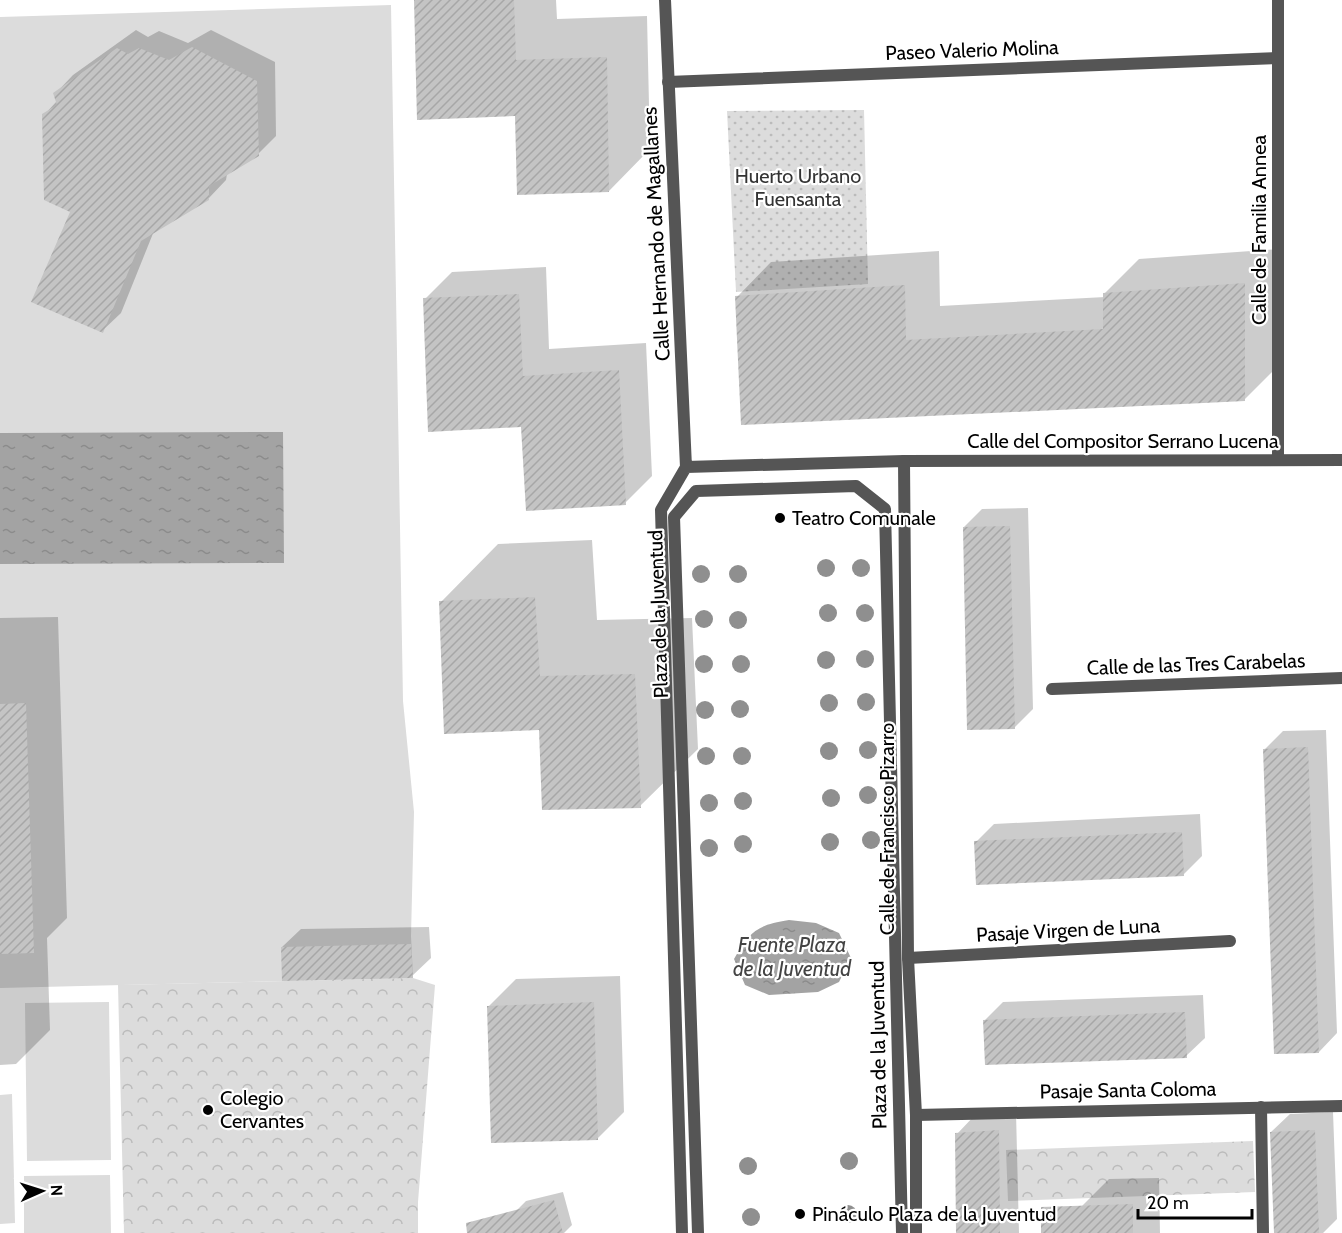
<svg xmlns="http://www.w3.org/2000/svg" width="1342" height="1233" font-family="Cabin,sans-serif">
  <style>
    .grass { fill: #dcdcdc }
    .park { fill: url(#park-crowns) }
    .garden { fill: url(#garden-dots) }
    .water { fill: url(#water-ripples) }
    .shadow { fill: #0003 }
    .building { fill: url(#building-hatch) }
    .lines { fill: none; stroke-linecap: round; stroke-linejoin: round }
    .pedestrian { stroke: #555; stroke-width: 12 }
    .minor { stroke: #555; stroke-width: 12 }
    .tertiary { stroke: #555; stroke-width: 12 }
    .tree { fill: #8f8f8f }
    .poi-dot { fill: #000; stroke: #fff; stroke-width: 2 }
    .labels { text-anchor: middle; stroke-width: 4.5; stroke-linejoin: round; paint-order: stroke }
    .street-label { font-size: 20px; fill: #000; stroke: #fff }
    .park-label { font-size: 20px; fill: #333; stroke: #fff }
    .poi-label { font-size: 20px; fill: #000; stroke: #fff; text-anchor: start }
    .water-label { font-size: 21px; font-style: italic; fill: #444; stroke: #fff }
  </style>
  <defs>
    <pattern id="park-crowns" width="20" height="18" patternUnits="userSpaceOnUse" patternTransform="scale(1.5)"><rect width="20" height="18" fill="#dcdcdc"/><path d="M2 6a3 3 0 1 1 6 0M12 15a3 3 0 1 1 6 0" fill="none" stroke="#bbb"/></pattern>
    <pattern id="garden-dots" width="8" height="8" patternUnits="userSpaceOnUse" patternTransform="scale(1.5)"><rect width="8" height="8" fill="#dcdcdc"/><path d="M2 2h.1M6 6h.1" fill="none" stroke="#bbb" stroke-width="1.8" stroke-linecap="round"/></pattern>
    <pattern id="water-ripples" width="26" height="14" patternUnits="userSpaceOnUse" patternTransform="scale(1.5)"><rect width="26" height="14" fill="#a3a3a3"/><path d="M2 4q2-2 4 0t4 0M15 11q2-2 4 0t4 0" fill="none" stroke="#8b8b8b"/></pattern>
    <pattern id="building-hatch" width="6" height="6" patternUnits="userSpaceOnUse" patternTransform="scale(1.5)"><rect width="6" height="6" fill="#c4c4c4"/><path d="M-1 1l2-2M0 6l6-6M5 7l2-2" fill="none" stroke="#a7a7a7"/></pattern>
  </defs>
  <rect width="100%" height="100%" fill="#fff"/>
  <path class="grass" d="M391 5 403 701 414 812 411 936 413 978 0 988V17Z
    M109 1002 111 1160 27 1161 25 1003Z
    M12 1094 15 1223 0 1224V1095Z
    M110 1175 111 1233H24V1176Z"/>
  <path class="park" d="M413 978 435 985 418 1202V1233H124L118 985Z
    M1253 1141 1255 1192 1008 1201 1006 1150Z"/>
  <path class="garden" d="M864 110 868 284 736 292 727 111Z"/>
  <path class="water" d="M283 432 284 563 0 564V433Z
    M789 920 816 923 839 933 851 958 839 982 818 992 769 995 745 985 734 959C750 931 757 925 789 920Z"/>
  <path class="shadow" d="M416 0H556L557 19 647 16 650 149 609 191 517 114Z
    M136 30 148 37 159 31 188 43 211 30 275 62 276 136 258 154 227 174 226 180 208 199 154 231 121 313 102 331 72 211 44 115 57 101 55 94 73 75Z
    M1279 249V365L1245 399 742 424 737 297 771 262 939 251 940 306 1105 297V293L1139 259Z
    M546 267 549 349 646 343 652 476 625 503 522 426 425 299 452 272Z
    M1028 508 1033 709 1014 728 964 527 982 509Z
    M592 540 597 620 692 618 698 749 640 806 541 729 441 602 498 544Z
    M58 617 67 918 47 938 50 1030 16 1064 0 1065V618Z
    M1326 730 1337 1033 1319 1052 1265 749 1283 731Z
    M1200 814 1202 856 1184 874 976 842 994 824Z
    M429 927 431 958 412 976 282 947 301 929Z
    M620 976 624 1112 597 1139 489 1006 516 979Z
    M1203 995 1205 1038 1186 1056 985 1020 1003 1002Z
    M1016 1112 1019 1233H959L957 1134 975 1115Z
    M1333 1112 1337 1219 1323 1233H1275L1271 1132 1290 1114Z
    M1159 1178 1160 1233H1083L1082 1206 1109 1179Z
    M563 1192 572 1225 564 1233H523L517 1210 526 1201Z"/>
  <path class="building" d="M414 0H514L516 60 607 57 609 192 517 195 515 116 417 120Z
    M192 47 257 81 259 156 209 186V200L141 241 103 333 31 302 70 212 44 200 42 114 57 105 53 93 117 48 128 54 139 48 169 60Z
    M1245 283V401L741 425 735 296 905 285 906 340 1103 329V293Z
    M519 294 523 376 619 370 626 505 526 511 521 427 428 432 423 298Z
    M1010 526 1015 729 967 730 963 527Z
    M535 597 540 676 635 674 641 808 542 810 539 730 444 734 439 601Z
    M26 703 34 953 0 954V704Z
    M1308 747 1319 1053 1274 1054 1263 749Z
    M1182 832 1184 876 976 885 974 841Z
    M411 944 413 978 282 981 281 947Z
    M594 1002 598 1140 491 1143 487 1006Z
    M1185 1012 1187 1058 985 1065 983 1020Z
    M999 1130 1000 1233H956L955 1133Z
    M1315 1130 1319 1233H1274L1270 1132Z
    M554 1200 563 1233H467L466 1223Z
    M1133 1204V1233H1041V1207Z"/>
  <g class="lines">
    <path class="pedestrian" d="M1261 1107 1263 1233
      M698 1233 674 517 696 491 856 486 885 509 902 1233"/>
    <path class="minor" d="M668 82 1278 58
      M1278 460V0
      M904 461 1342 460
      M1052 689 1342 678
      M908 958 1230 941
      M916 1115 1342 1106"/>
    <path class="tertiary" d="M665 0 686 467
      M682 1233 661 510 686 467 904 461 908 958 916 1115V1233"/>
  </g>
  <g class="tree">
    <circle cx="826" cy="568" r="9"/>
    <circle cx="861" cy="568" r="9"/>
    <circle cx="701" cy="574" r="9"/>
    <circle cx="738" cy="574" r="9"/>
    <circle cx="828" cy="613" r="9"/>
    <circle cx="865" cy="613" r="9"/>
    <circle cx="704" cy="619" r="9"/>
    <circle cx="738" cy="620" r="9"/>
    <circle cx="865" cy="659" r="9"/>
    <circle cx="826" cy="660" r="9"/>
    <circle cx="704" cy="664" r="9"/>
    <circle cx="741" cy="664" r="9"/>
    <circle cx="866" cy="702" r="9"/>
    <circle cx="829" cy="703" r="9"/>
    <circle cx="740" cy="709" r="9"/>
    <circle cx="705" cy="710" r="9"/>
    <circle cx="868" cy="750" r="9"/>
    <circle cx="829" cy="751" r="9"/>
    <circle cx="706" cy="756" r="9"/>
    <circle cx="742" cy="756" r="9"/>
    <circle cx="868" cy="795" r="9"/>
    <circle cx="831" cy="798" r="9"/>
    <circle cx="743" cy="801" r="9"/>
    <circle cx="709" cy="803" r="9"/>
    <circle cx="871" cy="840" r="9"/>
    <circle cx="830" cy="842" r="9"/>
    <circle cx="743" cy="844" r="9"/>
    <circle cx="709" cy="848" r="9"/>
    <circle cx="849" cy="1161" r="9"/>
    <circle cx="748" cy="1166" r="9"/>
    <circle cx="848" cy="1214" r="9"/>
    <circle cx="751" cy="1217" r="9"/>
  </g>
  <g class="poi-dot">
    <circle cx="780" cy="518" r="6"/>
    <circle cx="208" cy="1110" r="6"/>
    <circle cx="800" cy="1214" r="6"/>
  </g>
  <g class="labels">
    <g class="street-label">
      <text transform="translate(972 50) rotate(-2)" y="7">Paseo Valerio Molina</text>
      <text transform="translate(1259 230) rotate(-90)" y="7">Calle de Familia Annea</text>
      <text transform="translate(656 234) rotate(-93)" y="7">Calle Hernando de Magallanes</text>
      <text x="1123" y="448">Calle del Compositor Serrano Lucena</text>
      <text transform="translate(658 614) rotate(-92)" y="7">Plaza de la Juventud</text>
      <text transform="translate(1196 664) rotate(-2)" y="7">Calle de las Tres Carabelas</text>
      <text transform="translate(887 829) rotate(-90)" y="7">Calle de Francisco Pizarro</text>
      <text transform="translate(1068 930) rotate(-3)" y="7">Pasaje Virgen de Luna</text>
      <text transform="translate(878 1045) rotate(-91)" y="7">Plaza de la Juventud</text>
      <text transform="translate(1128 1090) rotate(-1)" y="7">Pasaje Santa Coloma</text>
    </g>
    <g class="park-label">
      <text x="798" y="183">Huerto Urbano<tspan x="798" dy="23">Fuensanta</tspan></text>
    </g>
    <g class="poi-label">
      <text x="792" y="525">Teatro Comunale</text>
      <text x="220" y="1105">Colegio<tspan x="220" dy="23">Cervantes</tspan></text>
      <text x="812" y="1221">Pináculo Plaza de la Juventud</text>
    </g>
    <g class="water-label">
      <text x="792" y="952">Fuente Plaza<tspan x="792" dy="24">de la Juventud</tspan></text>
    </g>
  </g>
  <g transform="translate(42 1191) rotate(87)" stroke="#ffffff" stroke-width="4.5" paint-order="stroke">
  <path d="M0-4.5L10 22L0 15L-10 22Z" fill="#000000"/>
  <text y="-9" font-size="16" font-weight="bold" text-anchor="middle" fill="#000000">N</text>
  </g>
  <path d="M1138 1209v9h114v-9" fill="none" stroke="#000000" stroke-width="3"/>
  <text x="1147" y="1209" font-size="18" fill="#000000" stroke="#ffffff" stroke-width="4.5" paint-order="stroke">20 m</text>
</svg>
